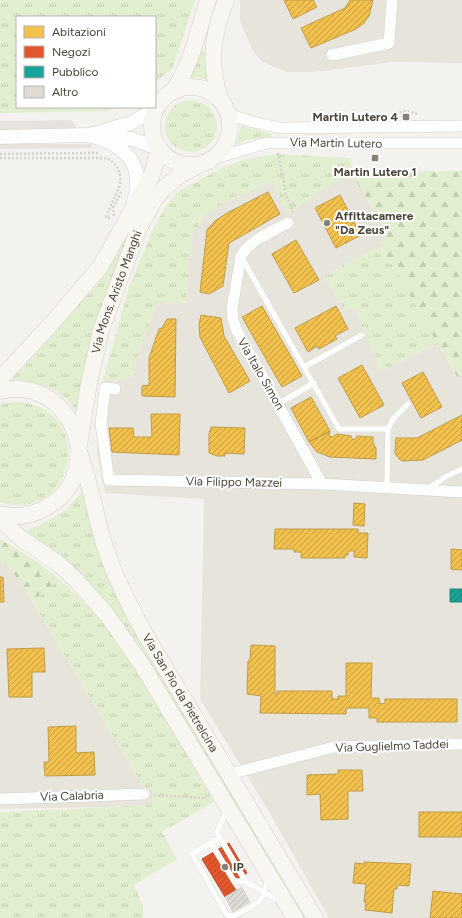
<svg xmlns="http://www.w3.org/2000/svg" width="462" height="918" font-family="Figtree,sans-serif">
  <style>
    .residential { fill: #e7e4dc }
    .grass { fill: url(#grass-tufts) }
    .forest { fill: url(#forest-firs) }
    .parking { fill: #e6e3df }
    .homes { fill: url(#homes-hatch); stroke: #c09c48 }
    .shops { fill: url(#shops-hatch); stroke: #b65131 }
    .public { fill: url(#public-hatch); stroke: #27867c }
    .building { fill: url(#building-hatch); stroke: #dcd9d4 }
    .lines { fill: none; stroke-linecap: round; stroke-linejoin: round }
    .service-casing { stroke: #d2d0cb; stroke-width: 6 }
    .minor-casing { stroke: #d2d0cb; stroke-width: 12 }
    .tertiary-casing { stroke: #d2d0cb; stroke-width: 15 }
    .secondary-casing { stroke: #d3cfc5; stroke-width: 17 }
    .path { stroke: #d3d2cc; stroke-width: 2.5; stroke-dasharray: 2 2; stroke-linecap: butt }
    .service { stroke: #fdfdfc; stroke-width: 5.5 }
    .minor { stroke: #fdfdfc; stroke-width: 11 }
    .tertiary { stroke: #fdfdfc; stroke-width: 14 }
    .secondary { stroke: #f7f6f1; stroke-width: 16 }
    .poi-dot { fill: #868178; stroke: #fff; stroke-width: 1.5 }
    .labels { text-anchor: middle; stroke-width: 4; stroke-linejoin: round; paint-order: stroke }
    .poi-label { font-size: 12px; font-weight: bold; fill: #4b4439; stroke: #fff; text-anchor: start }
    .street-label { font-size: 12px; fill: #4b4439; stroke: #fff }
  </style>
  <defs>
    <pattern id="grass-tufts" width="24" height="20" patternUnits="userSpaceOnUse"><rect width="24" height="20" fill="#e1eecf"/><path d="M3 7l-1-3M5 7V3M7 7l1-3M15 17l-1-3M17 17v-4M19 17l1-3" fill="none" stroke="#c3cdb2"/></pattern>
    <pattern id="forest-firs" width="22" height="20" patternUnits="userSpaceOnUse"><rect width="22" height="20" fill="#e1eecf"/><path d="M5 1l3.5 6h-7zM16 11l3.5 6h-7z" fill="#c3cdb2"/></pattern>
    <pattern id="homes-hatch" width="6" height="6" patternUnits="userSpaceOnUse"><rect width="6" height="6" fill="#f2c14e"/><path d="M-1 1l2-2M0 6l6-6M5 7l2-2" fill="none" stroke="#c69e42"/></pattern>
    <pattern id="shops-hatch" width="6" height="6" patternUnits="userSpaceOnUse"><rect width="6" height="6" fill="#e4572e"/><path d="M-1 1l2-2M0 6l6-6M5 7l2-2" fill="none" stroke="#bb4a28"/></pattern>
    <pattern id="public-hatch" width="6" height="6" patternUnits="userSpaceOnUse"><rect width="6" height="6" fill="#17a398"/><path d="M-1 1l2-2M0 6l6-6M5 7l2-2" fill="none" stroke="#17867d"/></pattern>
    <pattern id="building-hatch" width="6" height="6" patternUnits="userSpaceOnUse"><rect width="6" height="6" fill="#dedbd6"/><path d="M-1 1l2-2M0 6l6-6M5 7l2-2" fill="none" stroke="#c0bdb8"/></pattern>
  </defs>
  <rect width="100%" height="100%" fill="#f4f2ee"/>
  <path class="residential" d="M240 0H462V63L392 62 315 72H287L261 61 253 51 240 22Z
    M354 178 384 227 381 245 324 276 345 311 354 306 381 371 439 343 456 377 462 374V918H329L268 810 200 699 204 499 105 493 97 452 99 393 103 380 115 382 135 375 136 359 158 302 184 304 187 292 192 237 203 216 221 204 273 181 287 214 336 181Z
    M0 562H6L32 601 143 786 152 790 153 806 0 809Z"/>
  <path class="grass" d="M0 0H195L172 69 155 82V17H17V107H120L105 111 0 113Z
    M201 50 206 52 210 82 198 77 191 78Z
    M165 126a26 26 0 1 1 52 0a26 26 0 1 1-52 0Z
    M241 126 272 134 271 137 246 140 236 145Z
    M276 154 350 158 354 178 336 181 287 214 273 181 221 204 203 216 192 237 187 292 184 304 158 302 136 359 135 375 115 382 103 380 129 287 154 227 166 206 180 190 224 167 245 159Z
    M124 240 126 241 78 411 75 410C62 386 35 383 11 379L8 376 40 347 97 285Z
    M381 245 439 343 381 371 354 307 345 311 324 276Z
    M13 402C97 402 78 525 0 502V404Z
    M83 491 99 550 308 918H301L142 652 27 530 44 523 66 510Z
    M59 579C72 591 86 603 98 617 142 673 178 740 214 802L162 832 177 859 134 885 143 905V918H0V812L153 805 152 790 143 786 32 601Z"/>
  <path class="forest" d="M462 171V374L457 377 381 245 384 227 354 178 353 172Z
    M0 539 36 561 59 579 32 601 6 562H0Z"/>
  <path class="parking" d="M71 120 78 129 0 130V121Z
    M0 144H92V148L0 149Z"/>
  <path class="homes" d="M284 0H313L317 7 293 19Z
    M350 0H373L369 16 364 23 356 29 311 48 301 28 345 8Z
    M268 192 280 214 229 243 223 286 209 294 200 292 207 230 215 221 227 213Z
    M340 195 361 235 336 248 315 208Z
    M296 240 319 280 294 293 272 254Z
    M262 306 302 376 282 387 242 317Z
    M336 306 348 329 335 336 337 339 319 349 317 346 308 352 295 328Z
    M201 315 221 318 224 336 250 381 229 393 200 337 199 325Z
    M167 319H176L175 397 142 396V386L149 385V358L159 329 162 328Z
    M362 365 384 405 360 418 338 378Z
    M423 372 442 407 421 418 402 383Z
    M311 397 330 431 309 442 291 408Z
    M151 414H180L179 455 112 452 109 428H133L134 437H152Z
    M462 415V440L423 460 403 461 399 459 395 453 396 438H417Z
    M211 427 245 428 244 454 225 453V456H217L209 453V434Z
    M330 431 329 436 333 437 336 434 351 436 352 439H356L357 436 373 437V443L376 448V459L330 457 317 452 309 442Z
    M354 503 365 504 364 526 353 525Z
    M275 529H358V533H368L367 558 354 557V551H348V555H345V558H301V552H294V549H274Z
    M451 549 462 550V570L451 569Z
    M0 577H3L4 602H0Z
    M251 645 275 646V695H277V691H332V699H338V696H346V663H372L371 698H379L380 704 385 703V699H457V722H377V718H369V708H346V714L260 713 261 696 247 694 248 661 250 660Z
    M44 648 45 672H32V697H9L7 649Z
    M76 726V753L94 752 95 775 45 776 44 762H49L48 727Z
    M338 770H362L363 791H348V819L321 820 320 794 307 795V775L338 774Z
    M419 812H462V837H419Z
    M364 862 411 864 409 886 397 885V889H394L392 913 365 910 366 902H364L366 884 353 883 355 863 364 864Z
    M433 891 462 894V918H430Z"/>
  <path class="shops" d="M229 843 247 873 231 883 236 890 225 897 202 859Z"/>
  <path class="public" d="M450 589H462V602H450Z"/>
  <path class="building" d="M242 887 250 902 233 912 225 897Z"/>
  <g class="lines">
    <defs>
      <path id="service" d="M242 258 339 429H388L387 487
        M304 367 362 335
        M278 404 314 383
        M388 429 393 419 408 404
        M427 489 447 476 462 469
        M226 810 217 833 220 838 246 882 278 900
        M220 838 192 854 227 915 234 916C254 905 264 905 267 880
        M212 840 211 843 234 881 246 882"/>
      <path id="minor" d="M332 55 389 43 392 0
        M228 114 249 121 280 128 462 126
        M212 159 267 143H462
        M288 223C271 232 251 239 241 256L232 309 233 320 236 329 322 484
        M115 389 105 388 101 424 109 480 322 484 462 492
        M229 774 334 747 462 744
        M0 799 144 794"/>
      <path id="tertiary" d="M90 135 131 123 156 109
        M0 137 87 135C110 139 136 153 137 179 138 187 135 196 134 204
        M103 137 132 139 158 148"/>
      <g id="secondary">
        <circle cx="191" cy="126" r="39"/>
        <path d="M173 91C192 64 198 31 208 0"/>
        <path d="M220 99C209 62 212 36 226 0"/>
        <path d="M0 379 53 322 100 267 151 177 159 150"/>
        <path d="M0 391C72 374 110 473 45 508 31 516 15 518 0 514"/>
        <path id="s1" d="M79 446 89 383 101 330 139 228 155 199 164 188 180 175 199 165"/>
        <path id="s2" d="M79 452C90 482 95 513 104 544 114 576 129 605 145 634L315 918"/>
        <path d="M0 520 23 540 59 564 77 581 107 615 142 665 295 918"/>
      </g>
    </defs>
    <use href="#service" class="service-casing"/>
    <use href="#minor" class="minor-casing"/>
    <use href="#tertiary" class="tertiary-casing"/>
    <use href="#secondary" class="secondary-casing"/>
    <path class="path" d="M396 114C405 110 408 111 417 114
      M278 153 286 194 293 212
      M0 154 99 153
      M0 158H107C117 164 122 173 120 185L106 217 111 219
      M114 216 113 208 122 190
      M154 795 207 798"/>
    <use href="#service" class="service"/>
    <use href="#minor" class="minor"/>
    <use href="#tertiary" class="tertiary"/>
    <use href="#secondary" class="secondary"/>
  </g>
  <g class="poi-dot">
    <rect x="402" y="113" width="8" height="8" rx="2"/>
    <rect x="371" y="154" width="8" height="8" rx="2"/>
    <circle cx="327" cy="223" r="4"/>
    <circle cx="225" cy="867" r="4"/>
  </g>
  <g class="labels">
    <g class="poi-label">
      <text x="398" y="121" text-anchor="end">Martin Lutero 4</text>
      <text x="375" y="176" text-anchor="middle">Martin Lutero 1</text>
      <text x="335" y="220">Affittacamere<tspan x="335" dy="14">"Da Zeus"</tspan></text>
      <text x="233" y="871">IP</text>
    </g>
    <g class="street-label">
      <text transform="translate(336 143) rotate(1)" y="4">Via Martin Lutero</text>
      <text dy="4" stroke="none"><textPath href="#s1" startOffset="159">Via Mons. Aristo Manghi</textPath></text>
      <text transform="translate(261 374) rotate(60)" y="4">Via Italo Simon</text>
      <text transform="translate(234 482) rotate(1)" y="4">Via Filippo Mazzei</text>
      <text dy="4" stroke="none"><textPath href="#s2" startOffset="263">Via San Pio da Pietrelcina</textPath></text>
      <text transform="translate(392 746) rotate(-2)" y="4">Via Guglielmo Taddei</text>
      <text transform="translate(72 796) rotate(-2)" y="4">Via Calabria</text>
    </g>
  </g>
  <rect x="16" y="16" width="140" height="92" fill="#ffffff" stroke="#b7b4b0"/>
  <rect x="24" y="26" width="20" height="12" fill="#f2c14e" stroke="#b7b4b0"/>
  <text x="52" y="36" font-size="12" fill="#4b4439">Abitazioni</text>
  <rect x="24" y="46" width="20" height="12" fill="#e4572e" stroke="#b7b4b0"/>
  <text x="52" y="56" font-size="12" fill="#4b4439">Negozi</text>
  <rect x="24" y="66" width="20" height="12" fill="#17a398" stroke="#b7b4b0"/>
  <text x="52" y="76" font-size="12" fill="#4b4439">Pubblico</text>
  <rect x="24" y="86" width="20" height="12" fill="#dedbd6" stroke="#b7b4b0"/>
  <text x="52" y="96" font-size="12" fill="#4b4439">Altro</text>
</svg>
